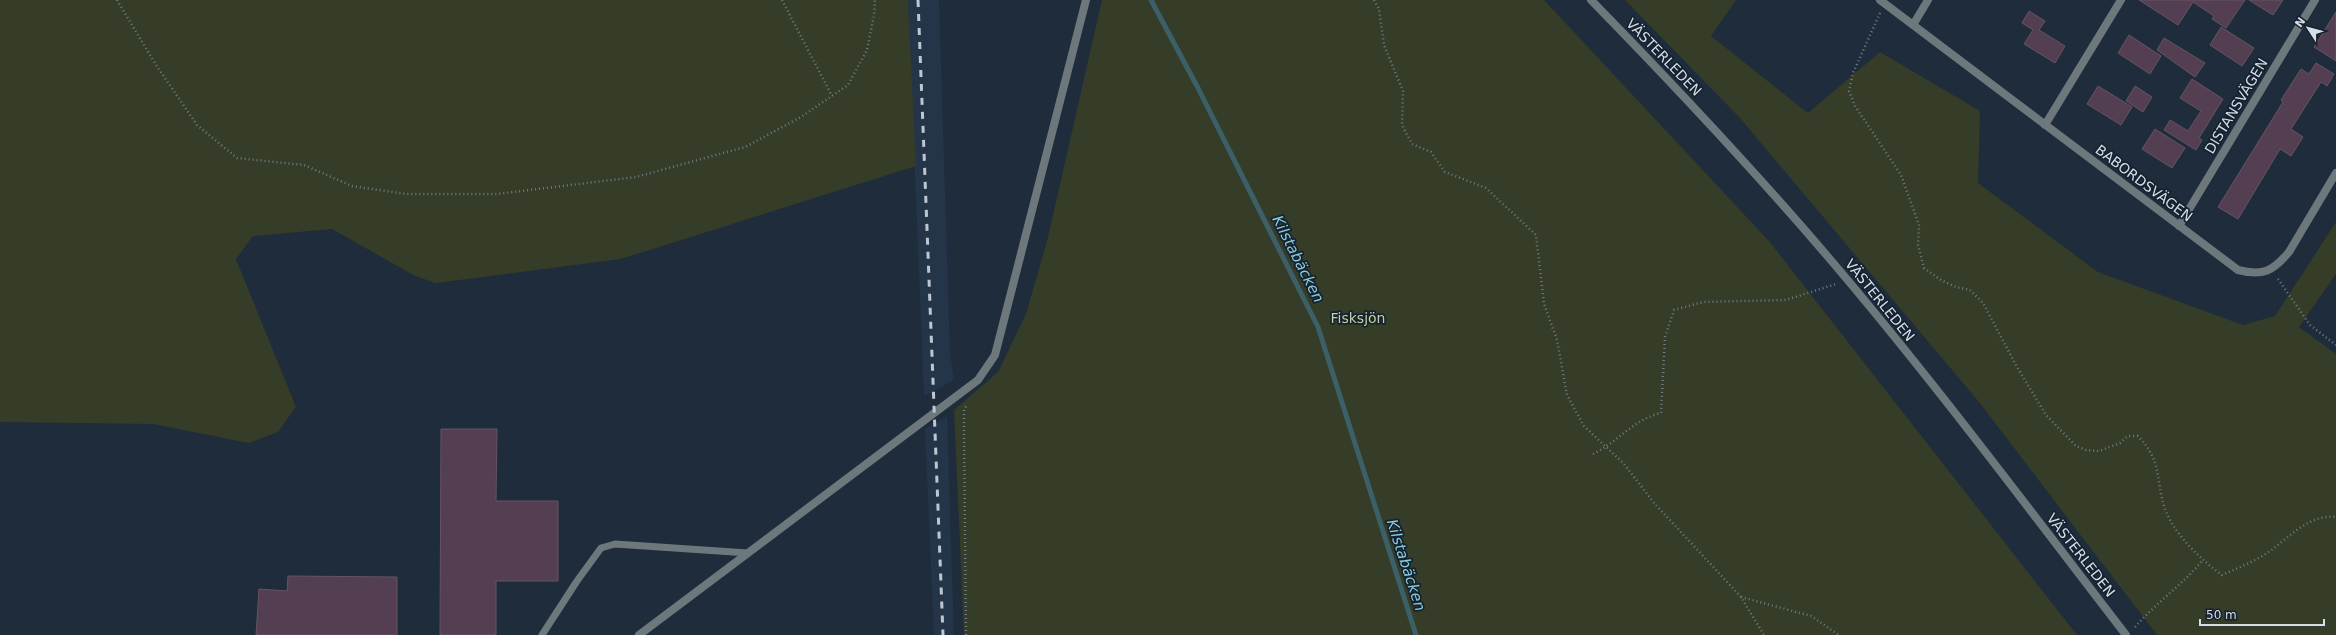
<svg xmlns="http://www.w3.org/2000/svg" width="2336" height="635" font-family="'DejaVu Sans',sans-serif">
  <style>
    .built { fill: #243549 }
    .green { fill: #353c27 }
    .lines { fill: none; stroke-linecap: round; stroke-linejoin: round }
    .stream { stroke: #3b6068; stroke-width: 5 }
    .building { fill: #543e52; stroke: #655463 }
    .path { stroke: #707b87; stroke-width: 2.5; stroke-dasharray: 1 3; stroke-linecap: butt }
    .service { stroke: #6d787c; stroke-width: 7 }
    .minor { stroke: #6d787c; stroke-width: 8 }
    .tertiary { stroke: #6d787c; stroke-width: 8 }
    .rail { stroke: #bec6d1; stroke-width: 3; stroke-dasharray: 7 7; stroke-linecap: butt }
    .labels { text-anchor: middle; stroke-width: 3.5; stroke-linejoin: round; paint-order: stroke }
    .street-label { font-size: 14px; fill: #d5dde7; stroke: #162230 }
    .park-label { font-size: 14px; fill: #c1d39e; stroke: #162230 }
    .water-label { font-size: 15px; font-style: italic; fill: #86ccdb; stroke: #162230 }
  </style>
  <rect width="100%" height="100%" fill="#1f2c3b"/>
  <path class="built" d="M908 0H939L950 353 954 380 924 396Z
    M947 416 954 635H934L925 429Z"/>
  <path class="green" d="M0 0H908L916 166 621 259 436 283 415 276 332 229 253 236 236 259 296 407 278 432 249 443 153 424 0 422Z
    M1102 0H1544L1769 241 2077 635H964L954 410 998 372 1026 314 1047 241Z
    M1625 0H1736L1711 36 1808 113 1880 52 1980 111 1978 183 2098 272 2243 325 2275 316 2336 222V274L2299 327 2336 354V635H2157L1979 402 1739 117Z"/>
  <g class="lines">
    <path class="stream" d="M1151 0 1198 88 1318 327 1416 635"/>
  </g>
  <path class="building" d="M2139 0H2245L2226 28 2212 19 2214 16 2193 2 2178 25Z
    M2249 0H2283L2273 15Z
    M2029 11 2045 21 2039 30 2065 46 2055 63 2024 44 2033 30 2022 23Z
    M2336 12V61L2314 47Z
    M2221 27 2254 48 2242 66 2210 45Z
    M2129 35 2161 56 2150 74 2118 53Z
    M2164 38 2205 63 2195 77 2157 50Z
    M2316 63 2334 74 2327 86 2321 82 2291 129 2303 137 2291 156 2280 149 2238 219 2218 207 2283 102 2281 100 2301 69 2309 74Z
    M2192 79 2223 99 2199 138 2202 140 2196 150 2164 130 2170 120 2188 131 2201 111 2180 98Z
    M2098 86 2132 107 2121 125 2087 104Z
    M2135 86 2152 97 2143 112 2126 101Z
    M2155 129 2185 148 2172 168 2142 149Z
    M441 429H497L496 501H558V581H496V635H440Z
    M288 576 397 577V635H256L259 589 287 591Z"/>
  <g class="lines">
    <path class="path" d="M117 0 156 65 197 125 237 158 304 165 352 186 406 194H497L636 177 745 147 801 117 848 85 867 50 874 15 875 0
      M782 0 832 96
      M1374 0 1379 9 1384 45 1403 91 1402 125 1412 144 1431 152 1445 172 1486 188 1536 235 1544 304 1557 340 1567 395 1584 426 1624 464 1655 504 1741 597 1764 635
      M1880 13 1853 73 1849 91 1855 106 1901 175 1919 225 1918 245 1924 268 1941 280 1956 287 1970 290 1983 303 2017 367 2046 415 2076 446 2086 450 2099 451 2120 443 2128 436H2138C2163 462 2155 479 2165 509 2174 534 2201 560 2222 575 2236 569 2250 563 2264 555 2287 541 2306 514 2336 517
      M2278 279 2310 325 2336 345
      M1593 454C1618 442 1634 419 1661 413L1665 337 1674 310 1703 302 1786 300 1836 284
      M1741 597 1811 616 1839 635
      M2135 627C2156 603 2182 585 2202 561
      M966 635 964 430V410L967 404"/>
    <path class="service" d="M542 635 577 581 601 548 615 544 748 553"/>
    <path class="minor" d="M1880 0 2238 270C2263 276 2272 272 2289 252L2336 173
      M1913 25 1928 0
      M2045 125 2121 0
      M2179 226 2315 0
      M639 635 978 380 995 355 1086 0"/>
    <path class="tertiary" d="M1591 0C1673 84 1753 169 1829 258 1933 380 2028 508 2126 635"/>
    <path class="rail" d="M918 0 943 635"/>
  </g>
  <g class="labels">
    <g class="street-label">
      <text transform="translate(1664 57) rotate(46)" y="5">VÄSTERLEDEN</text>
      <text transform="translate(2236 106) rotate(-59)" y="5">DISTANSVÄGEN</text>
      <text transform="translate(2144 183) rotate(37)" y="5">BABORDSVÄGEN</text>
      <text transform="translate(1880 300) rotate(51)" y="5">VÄSTERLEDEN</text>
      <text transform="translate(2081 555) rotate(52)" y="5">VÄSTERLEDEN</text>
    </g>
    <g class="park-label">
      <text x="1358" y="323">Fisksjön</text>
    </g>
    <g class="water-label">
      <text transform="translate(1298 259) rotate(63)" y="5">Kilstabäcken</text>
      <text transform="translate(1406 565) rotate(72)" y="5">Kilstabäcken</text>
    </g>
  </g>
  <g transform="translate(2308 28) rotate(306)" stroke="#162230" stroke-width="3" paint-order="stroke">
  <path d="M0-3L7 15L0 10L-7 15Z" fill="#d5dde7"/>
  <text y="-6" font-size="11" font-weight="bold" text-anchor="middle" fill="#d5dde7">N</text>
  </g>
  <path d="M2200 619v6h124v-6" fill="none" stroke="#d5dde7" stroke-width="2"/>
  <text x="2206" y="619" font-size="12" fill="#d5dde7" stroke="#162230" stroke-width="3" paint-order="stroke">50 m</text>
</svg>
